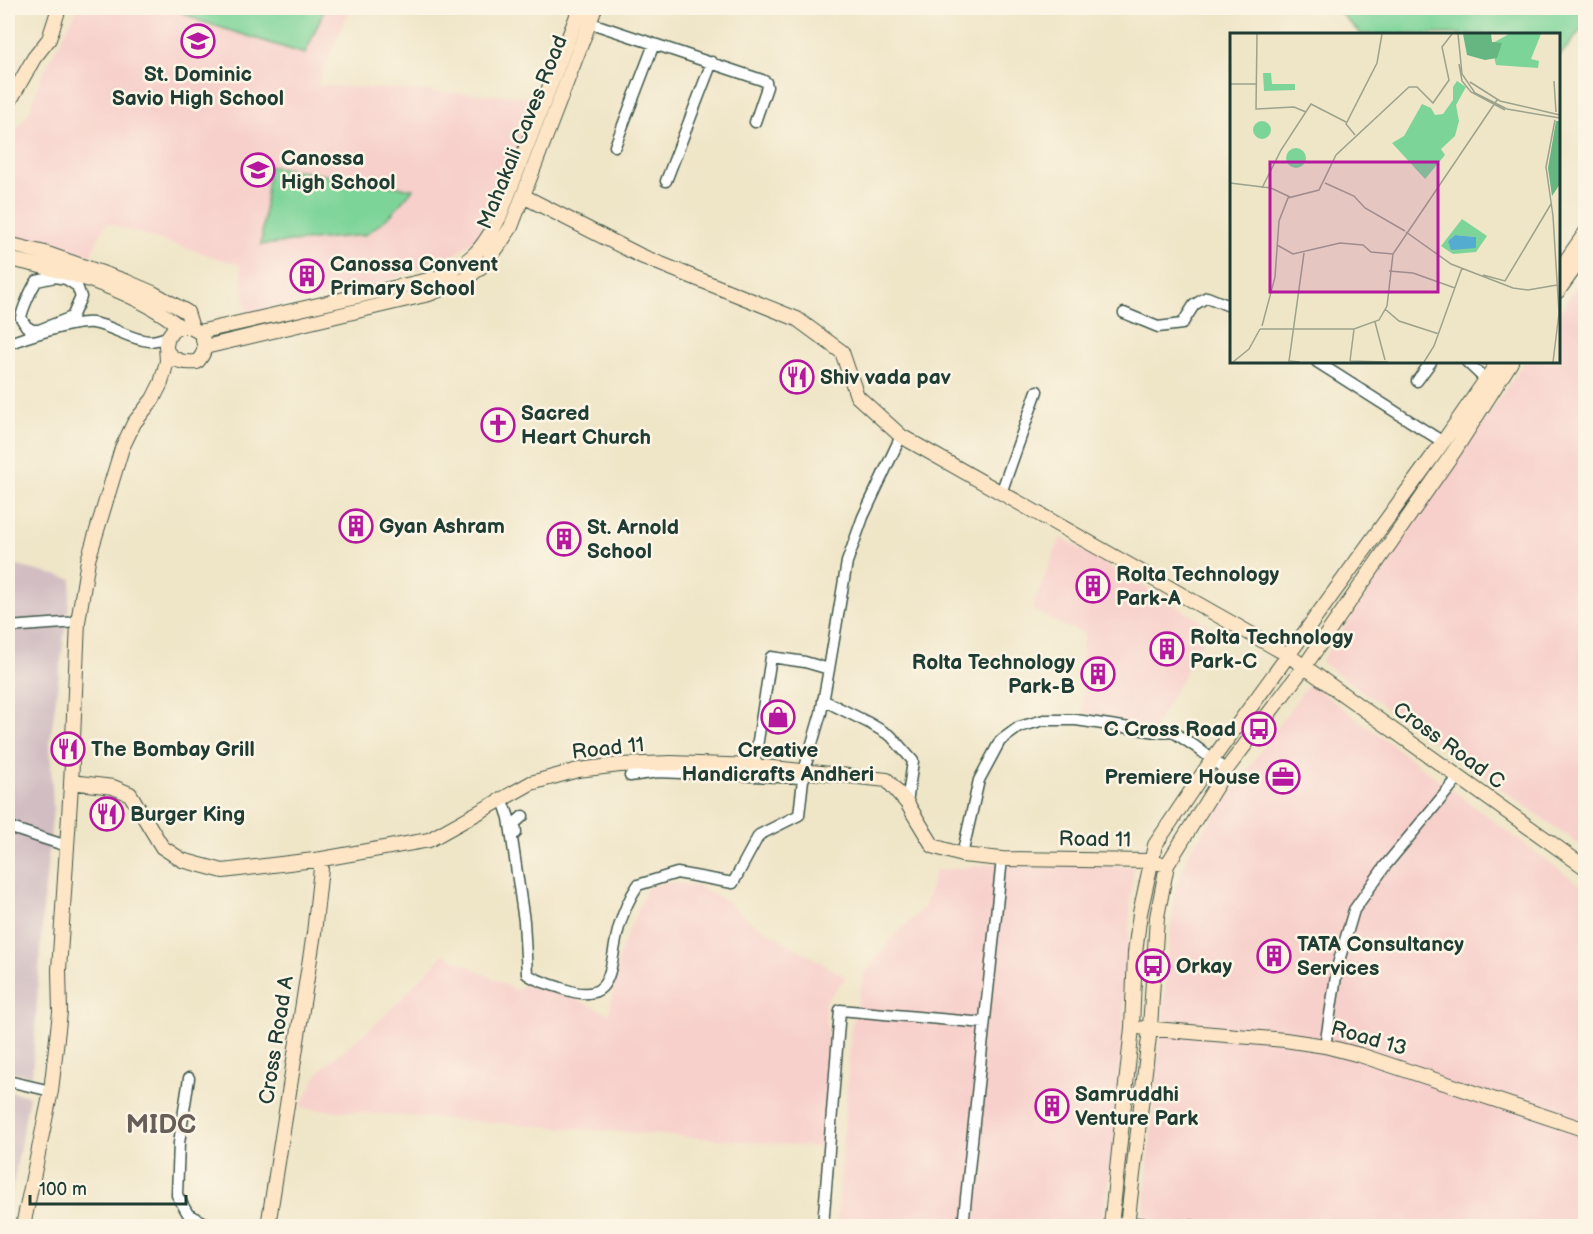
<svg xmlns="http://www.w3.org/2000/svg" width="1593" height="1234" font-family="'Balsamiq Sans',sans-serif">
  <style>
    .built { fill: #f7d0cb }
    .industrial { fill: #d2bec2 }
    .green { fill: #7dd499; stroke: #4e8866; stroke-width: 1.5 }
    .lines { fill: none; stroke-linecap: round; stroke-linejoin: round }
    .street-casing { stroke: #3e564a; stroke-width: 13 }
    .secondary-casing { stroke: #3e564a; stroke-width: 16 }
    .street { stroke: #fff; stroke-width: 10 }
    .secondary { stroke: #fde5c5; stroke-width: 14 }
    .labels { text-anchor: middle; stroke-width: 5; stroke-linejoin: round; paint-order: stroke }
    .poi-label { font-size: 21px; font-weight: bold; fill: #1f3d34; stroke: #fcf5e5; text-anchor: start }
    .street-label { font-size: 21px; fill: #1f3d34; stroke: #fcf5e5 }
    .district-label { font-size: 27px; font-weight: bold; fill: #665f59; stroke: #fcf5e5 }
    .inset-road { fill: none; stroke: #9ca28c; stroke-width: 1.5 }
    .view { fill: #b5179e; fill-opacity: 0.15; stroke: #b5179e; stroke-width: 3 }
    .inset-edge { fill: none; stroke: #1f3d34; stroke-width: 3 }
  </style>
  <rect width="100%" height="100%" fill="#fcf5e5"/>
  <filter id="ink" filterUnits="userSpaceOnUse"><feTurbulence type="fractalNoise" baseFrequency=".0167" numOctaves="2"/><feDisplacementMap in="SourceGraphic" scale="12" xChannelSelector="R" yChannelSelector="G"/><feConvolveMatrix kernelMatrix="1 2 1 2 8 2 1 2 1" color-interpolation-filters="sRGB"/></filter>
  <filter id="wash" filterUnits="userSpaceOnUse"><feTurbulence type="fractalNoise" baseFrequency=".008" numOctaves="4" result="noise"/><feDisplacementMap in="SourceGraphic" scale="24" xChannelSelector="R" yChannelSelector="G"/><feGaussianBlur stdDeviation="1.35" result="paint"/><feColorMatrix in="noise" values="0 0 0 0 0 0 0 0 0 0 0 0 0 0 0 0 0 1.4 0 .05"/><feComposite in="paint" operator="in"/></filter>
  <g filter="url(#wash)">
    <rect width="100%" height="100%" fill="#efe5c7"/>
    <path class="built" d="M78 8H350L317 85 534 97 500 197 476 238 450 258 378 284 247 314 240 265 106 223 90 257 63 248 8 237V143L29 112 42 75Z
      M1585 273V848L1321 662 1524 362H1558L1559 312Z
      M1061 537 1211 627 1153 730 1083 712 1081 663 1084 633 1064 626 1032 609Z
      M1309 683 1585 889V1226H1142L1175 888 1192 847Z
      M1005 862 1133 866 1115 1137 1101 1226H837L851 1030 864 974 893 937 925 907 935 871Z
      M668 882 697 886 726 901 751 922 846 977 825 1002 829 1062 822 1147 299 1108 321 1069 383 1018 444 954 518 991 529 977 609 1014 620 952 647 888Z"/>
    <path class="industrial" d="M8 564 72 579 50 742 53 809 43 908 32 1077 8 1071Z
      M8 1091 29 1096 8 1214Z"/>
    <path class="green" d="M173 8H325L305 54 200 21Z
      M1335 8H1585V25L1559 57 1558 34H1361Z
      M269 166 413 189 390 216 365 235 261 245Z"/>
  </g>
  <g filter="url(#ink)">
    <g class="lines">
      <defs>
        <path id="street" d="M585 21 762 80 766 82 767 87 755 122
          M615 146 654 44
          M666 181 712 62
          M55 277 66 279 77 286 81 297 72 317 39 330H32L26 326 21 318C22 310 32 287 37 281Z
          M1124 313 1158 327 1182 324 1194 305 1207 297 1232 307
          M8 344C25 337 74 321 93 323 113 326 130 340 150 341 156 341 163 338 168 337
          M1317 362 1443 442
          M1467 362 1486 380
          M1417 381 1431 362
          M1001 493 1037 391
          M8 627 78 622
          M823 700 869 723 891 736 913 761 907 803
          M754 766 771 657 805 662 829 669 847 562 863 517 901 436
          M630 776 658 772 804 778
          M503 800 509 818 524 921 527 974C536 981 550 984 561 988 617 1009 608 965 619 927 623 913 630 897 638 885L677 873 733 883 759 835 799 815 804 771 821 713 829 669
          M8 827 67 846
          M516 833 515 823 523 816
          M962 855 979 780 1000 741 1019 727 1044 720H1076L1157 732 1172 731 1196 747 1226 770
          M1325 1046 1338 964 1354 910 1385 866 1458 778
          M189 1078 179 1143 177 1195 188 1214 211 1226
          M8 1081 51 1091
          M1111 1222 1193 1226
          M823 1226 840 1010 984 1023
          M963 1226 1002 859"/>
        <path id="secondary" d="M8 104 34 58 49 39 59 8
          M523 196 641 256 797 319 842 352 857 396 901 436 1288 655 1586 868
          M8 244 45 253 125 281 153 293 187 312 192 328
          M8 259C64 270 135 290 180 327
          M1558 272 1586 232
          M1558 291 1586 252
          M199 332 437 278C473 260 480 253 499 218L580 8
          M205 347 429 294 466 279 488 261 511 227 595 8
          M168 353C176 362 185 363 197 362 203 355 206 350 203 340
          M71 782 113 787 130 794 162 847 182 860 223 871 322 859 429 840 531 783 578 770 620 765 671 763 754 766 887 780 907 803 933 846 962 855 1002 859 1151 861 1167 865
          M1143 1028 1285 1040 1325 1046 1360 1055 1586 1130
          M23 1226 51 1091 60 1012 59 970 71 785 78 622 88 560 122 448 134 423 153 399 161 383 167 361 166 345 168 337 173 330 180 327H190L199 332
          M268 1226 314 933 322 859
          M1111 1226 1132 1028 1135 953 1140 913 1155 845 1212 760 1443 442 1498 362
          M1127 1226 1150 1028 1157 917 1167 865 1226 770 1304 667 1455 450 1511 362"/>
      </defs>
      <use href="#street" class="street-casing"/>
      <use href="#secondary" class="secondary-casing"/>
      <use href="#street" class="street"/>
      <use href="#secondary" class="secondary"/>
    </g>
  </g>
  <defs>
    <symbol id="school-ring" viewBox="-11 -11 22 22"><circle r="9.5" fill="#fcf5e5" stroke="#b5179e" stroke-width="1.5"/><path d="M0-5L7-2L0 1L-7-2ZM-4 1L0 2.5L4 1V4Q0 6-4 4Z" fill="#b5179e"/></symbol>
    <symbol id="building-ring" viewBox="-11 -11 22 22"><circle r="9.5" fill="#fcf5e5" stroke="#b5179e" stroke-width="1.5"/><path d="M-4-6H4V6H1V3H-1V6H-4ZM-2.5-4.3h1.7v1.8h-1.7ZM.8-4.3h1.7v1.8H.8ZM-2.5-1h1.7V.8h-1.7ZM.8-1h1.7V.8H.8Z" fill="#b5179e"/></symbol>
    <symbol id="restaurant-ring" viewBox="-11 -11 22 22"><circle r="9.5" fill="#fcf5e5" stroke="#b5179e" stroke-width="1.5"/><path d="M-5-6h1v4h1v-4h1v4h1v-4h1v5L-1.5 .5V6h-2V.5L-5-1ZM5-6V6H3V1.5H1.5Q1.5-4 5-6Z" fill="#b5179e"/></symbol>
    <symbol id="church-ring" viewBox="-11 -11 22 22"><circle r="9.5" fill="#fcf5e5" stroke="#b5179e" stroke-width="1.5"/><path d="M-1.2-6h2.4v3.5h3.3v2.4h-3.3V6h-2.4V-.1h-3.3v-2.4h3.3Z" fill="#b5179e"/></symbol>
    <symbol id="shop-ring" viewBox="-11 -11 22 22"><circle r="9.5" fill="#fcf5e5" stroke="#b5179e" stroke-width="1.5"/><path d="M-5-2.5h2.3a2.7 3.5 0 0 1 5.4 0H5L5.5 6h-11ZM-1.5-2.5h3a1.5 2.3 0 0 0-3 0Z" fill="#b5179e"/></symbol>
    <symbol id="bus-ring" viewBox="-11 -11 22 22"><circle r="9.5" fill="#fcf5e5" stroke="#b5179e" stroke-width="1.5"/><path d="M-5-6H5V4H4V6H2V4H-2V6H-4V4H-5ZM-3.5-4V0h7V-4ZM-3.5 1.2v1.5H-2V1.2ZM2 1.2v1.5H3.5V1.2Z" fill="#b5179e"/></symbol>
    <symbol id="office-ring" viewBox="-11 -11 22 22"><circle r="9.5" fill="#fcf5e5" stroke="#b5179e" stroke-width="1.5"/><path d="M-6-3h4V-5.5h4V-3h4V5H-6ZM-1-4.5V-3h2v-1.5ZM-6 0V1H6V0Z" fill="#b5179e"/></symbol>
  </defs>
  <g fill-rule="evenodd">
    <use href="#school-ring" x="179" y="22" width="38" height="38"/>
    <use href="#school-ring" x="239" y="151" width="38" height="38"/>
    <use href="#building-ring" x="288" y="257" width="38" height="38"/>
    <use href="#restaurant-ring" x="778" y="358" width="38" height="38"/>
    <use href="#church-ring" x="479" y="406" width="38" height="38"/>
    <use href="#building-ring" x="337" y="507" width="38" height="38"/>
    <use href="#building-ring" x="545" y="520" width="38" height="38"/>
    <use href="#building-ring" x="1074" y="567" width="38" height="38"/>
    <use href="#building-ring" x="1148" y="630" width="38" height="38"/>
    <use href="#building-ring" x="1079" y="655" width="38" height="38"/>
    <use href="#shop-ring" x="759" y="698" width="38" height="38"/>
    <use href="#bus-ring" x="1240" y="710" width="38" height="38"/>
    <use href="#restaurant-ring" x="49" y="730" width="38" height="38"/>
    <use href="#office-ring" x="1264" y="758" width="38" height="38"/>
    <use href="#restaurant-ring" x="88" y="795" width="38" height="38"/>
    <use href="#building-ring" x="1255" y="937" width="38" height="38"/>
    <use href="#bus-ring" x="1134" y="947" width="38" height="38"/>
    <use href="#building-ring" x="1033" y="1087" width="38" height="38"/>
  </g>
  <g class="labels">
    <g class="poi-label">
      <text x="198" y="81" text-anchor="middle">St. Dominic<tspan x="198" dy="24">Savio High School</tspan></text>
      <text x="281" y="165">Canossa<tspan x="281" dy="24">High School</tspan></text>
      <text x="330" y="271">Canossa Convent<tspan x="330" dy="24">Primary School</tspan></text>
      <text x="820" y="384">Shiv vada pav</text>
      <text x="521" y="420">Sacred<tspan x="521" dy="24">Heart Church</tspan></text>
      <text x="379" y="533">Gyan Ashram</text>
      <text x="587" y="534">St. Arnold<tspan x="587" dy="24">School</tspan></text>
      <text x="1116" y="581">Rolta Technology<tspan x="1116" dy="24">Park-A</tspan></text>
      <text x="1190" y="644">Rolta Technology<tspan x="1190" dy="24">Park-C</tspan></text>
      <text x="1075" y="669" text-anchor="end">Rolta Technology<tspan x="1075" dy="24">Park-B</tspan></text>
      <text x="1236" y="736" text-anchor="end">C Cross Road</text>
      <text x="91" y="756">The Bombay Grill</text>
      <text x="778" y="757" text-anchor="middle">Creative<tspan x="778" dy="24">Handicrafts Andheri</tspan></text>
      <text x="1260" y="784" text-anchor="end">Premiere House</text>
      <text x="130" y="821">Burger King</text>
      <text x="1297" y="951">TATA Consultancy<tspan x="1297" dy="24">Services</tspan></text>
      <text x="1176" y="973">Orkay</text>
      <text x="1075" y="1101">Samruddhi<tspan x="1075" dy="24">Venture Park</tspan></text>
    </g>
    <g class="street-label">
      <text transform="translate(522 132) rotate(-68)" y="7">Mahakali Caves Road</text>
      <text transform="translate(1449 745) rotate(36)" y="7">Cross Road C</text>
      <text transform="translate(608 748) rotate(-6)" y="7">Road 11</text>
      <text transform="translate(1095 839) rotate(1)" y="7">Road 11</text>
      <text transform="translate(1369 1038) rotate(16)" y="7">Road 13</text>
      <text transform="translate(276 1040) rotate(-81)" y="7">Cross Road A</text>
    </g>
    <g class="district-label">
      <text x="161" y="1133">MIDC</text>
    </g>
  </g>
  <g transform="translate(1230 33)">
    <rect width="330" height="330" fill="#efe5c7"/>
    <path d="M279 1H311L301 26 309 28 308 35 266 32 261 11ZM33 40H41L42 51H65V57L34 58ZM227 48 236 54 226 72 229 88 225 103 211 116 215 122 195 146 162 110 174 103 192 71 201 75 205 82 213 81 223 67V54ZM23 97a9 9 0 1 1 18 0a9 9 0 1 1-18 0ZM56 125a10 10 0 1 1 20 0a10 10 0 1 1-20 0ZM232 186 257 203 246 219 223 221 211 213ZM225 202 246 204V215L218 208Z" fill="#7dd499" fill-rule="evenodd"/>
    <path d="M233 1H261L262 9 272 10 267 25 255 27 237 22ZM326 88H330V151L322 163 318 135Z" fill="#66b681"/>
    <path d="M225 202 246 204V215L221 217 218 208Z" fill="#54acd1"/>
    <path class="inset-road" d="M27 1 26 76 64 74 76 79M228 1 232 41 245 60 277 76 330 85M229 31 232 48 241 59 275 77M324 48 326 79M240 49 270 68 330 82M0 51H26M125 102 116 91 147 30 152 1M0 150 41 155 60 164M95 150 124 163 135 175 175 198M32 155 51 117 81 71 116 89M176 199 221 231 283 255 298 257 327 252M47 212 63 221 110 210 133 212 141 219 163 221M159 238 183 240 225 255M253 242 275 248 321 171M155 276 169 288 209 301M145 289 155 327M32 293 45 244 49 188 58 165 89 157 106 122 179 54H187L203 70 219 47 212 14 222 1M30 296H124L149 287 157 273 163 221 267 67M120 328 158 329M120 328 124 296M3 329 19 316 30 296M70 329 59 328 74 220M194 329 204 313 232 235M323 329 329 280 323 183 316 134 325 87"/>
    <path class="view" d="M40 129H208V259H40Z"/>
    <rect width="330" height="330" class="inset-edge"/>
  </g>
  <rect width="1593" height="1234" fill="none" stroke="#fcf5e5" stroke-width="30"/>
  <path d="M30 1195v9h156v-9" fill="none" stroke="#1f3d34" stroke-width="3"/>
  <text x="39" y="1195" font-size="18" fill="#1f3d34" stroke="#fcf5e5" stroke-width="4.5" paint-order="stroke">100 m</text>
</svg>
